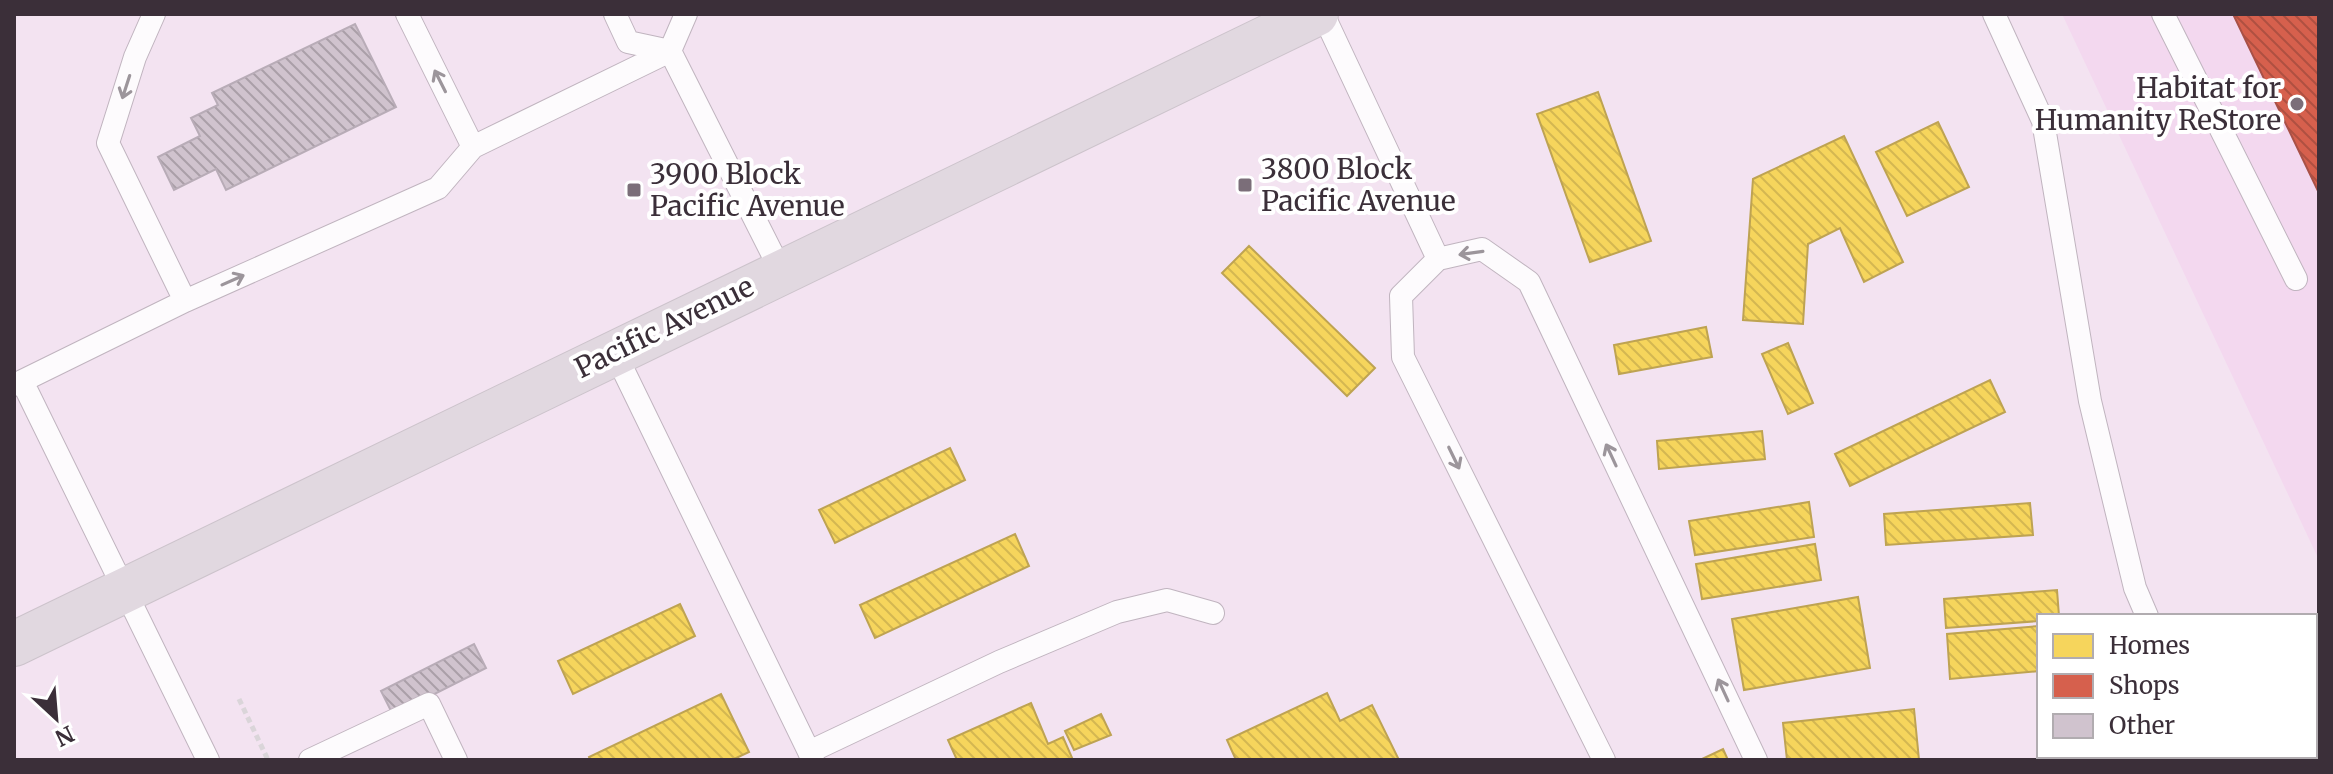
<svg xmlns="http://www.w3.org/2000/svg" width="2333" height="774" font-family="Merriweather,serif">
  <style>
    .built { fill: #f3d8ef }
    .homes { fill: url(#homes-back-hatch); stroke: #bea352; stroke-width: 2 }
    .shops { fill: url(#shops-back-hatch); stroke: #a85147; stroke-width: 2 }
    .building { fill: url(#building-back-hatch); stroke: #b8acb7; stroke-width: 2 }
    .lines { fill: none; stroke-linecap: round; stroke-linejoin: round }
    .service-casing { stroke: #c0b4bf; stroke-width: 24 }
    .trunk-casing { stroke: #ccc3cb; stroke-width: 46 }
    .path { stroke: #dad5d9; stroke-width: 5; stroke-dasharray: 6 4; stroke-linecap: butt }
    .service { stroke: #fdfbfd; stroke-width: 22 }
    .trunk { stroke: #e1d8e0; stroke-width: 44 }
    .oneway { stroke: #9c959b }
    .poi-dot { fill: #7b6e79; stroke: #fff; stroke-width: 3 }
    .labels { text-anchor: middle; stroke-width: 8; stroke-linejoin: round; paint-order: stroke }
    .poi-label { font-size: 28px; fill: #3b2f39; stroke: #fff; text-anchor: start }
    .street-label { font-size: 28px; fill: #3b2f39; stroke: #fff }
  </style>
  <defs>
    <pattern id="homes-back-hatch" width="6" height="6" patternUnits="userSpaceOnUse" patternTransform="scale(2)"><rect width="6" height="6" fill="#f6d55c"/><path d="M-1 5l2 2M0 0l6 6M5-1l2 2" fill="none" stroke="#d4b751"/></pattern>
    <pattern id="shops-back-hatch" width="6" height="6" patternUnits="userSpaceOnUse" patternTransform="scale(2)"><rect width="6" height="6" fill="#d6604d"/><path d="M-1 5l2 2M0 0l6 6M5-1l2 2" fill="none" stroke="#af5041"/></pattern>
    <pattern id="building-back-hatch" width="6" height="6" patternUnits="userSpaceOnUse" patternTransform="scale(2)"><rect width="6" height="6" fill="#d0c3ce"/><path d="M-1 5l2 2M0 0l6 6M5-1l2 2" fill="none" stroke="#aa9fa8"/></pattern>
  </defs>
  <rect width="100%" height="100%" fill="#f3e3f1"/>
  <path class="built" d="M2062 14H2319V560Z"/>
  <path class="homes" d="M1598 92 1651 241 1590 262 1537 114Z
    M1938 122 1969 187 1907 216 1876 152Z
    M1844 136 1903 262 1864 282 1840 228 1808 244 1803 324 1743 320 1753 179Z
    M1249 246 1375 368 1347 396 1222 273Z
    M1706 327 1712 357 1619 374 1614 345Z
    M1788 343 1813 403 1788 414 1762 354Z
    M1990 380 2005 412 1850 486 1835 454Z
    M1762 431 1765 459 1659 469 1657 441Z
    M950 448 965 480 835 543 819 510Z
    M1809 502 1814 537 1695 555 1689 521Z
    M2030 503 2033 535 1886 545 1884 514Z
    M1015 534 1029 566 875 638 860 605Z
    M1815 544 1821 580 1702 599 1696 564Z
    M2057 590 2059 616H2039V621L1946 628 1944 599Z
    M1858 597 1870 668 1744 690 1732 619Z
    M680 604 695 636 573 694 558 661Z
    M2039 626V671L1950 679 1947 634Z
    M2319 668V740L2315 742V670Z
    M1327 693 1340 721 1372 705 1399 760H1236L1227 740Z
    M721 694 749 752 732 760H590L589 757Z
    M1031 703 1048 744 1063 737 1073 760H957L948 740Z
    M1914 709 1919 760H1787L1783 723Z
    M1101 714 1111 735 1074 750 1065 731Z
    M1723 749 1728 760H1700Z"/>
  <path class="shops" d="M2233 14H2319V193Z"/>
  <path class="building" d="M355 24 396 107 226 190 216 169 174 190 158 157 200 136 191 118 218 105 212 93Z
    M474 644 486 668 393 715 381 691Z"/>
  <g class="lines">
    <defs>
      <path id="service" d="M154 14 135 57 108 143 185 301 438 188 473 147 670 51 686 14
        M407 14 473 147
        M615 14 628 42 670 51
        M1323 14 1438 259
        M1994 14 2043 121 2090 401 2135 588 2147 616
        M2163 14 2296 279
        M670 51 781 271
        M614 351 813 760
        M22 381 208 760
        M14 385 185 301
        M809 752 999 662 1117 612 1167 600 1213 613
        M2208 756 2209 760
        M310 760 429 704 456 760
        M1604 760 1403 357 1401 296 1438 259 1482 249 1529 282 1756 760"/>
      <path id="trunk" d="M14 644 1316 14"/>
    </defs>
    <use href="#service" class="service-casing"/>
    <use href="#trunk" class="trunk-casing"/>
    <path class="path" d="M239 699 268 760"/>
    <use href="#service" class="service"/>
    <use href="#trunk" class="trunk"/>
  </g>
  <defs><path id="oneway-shaft" d="M-6 0H5M1.5-3L5.5 0L1.5 3" fill="none" stroke-width="1.6" stroke-linecap="round" stroke-linejoin="round" transform="scale(2)"/></defs>
  <g class="oneway">
    <use href="#oneway-shaft" transform="translate(440 81) rotate(-117)"/>
    <use href="#oneway-shaft" transform="translate(126 87) rotate(108)"/>
    <use href="#oneway-shaft" transform="translate(1471 253) rotate(172)"/>
    <use href="#oneway-shaft" transform="translate(233 280) rotate(-24)"/>
    <use href="#oneway-shaft" transform="translate(1611 455) rotate(-115)"/>
    <use href="#oneway-shaft" transform="translate(1454 458) rotate(64)"/>
    <use href="#oneway-shaft" transform="translate(1723 690) rotate(-115)"/>
  </g>
  <g class="poi-dot">
    <circle cx="2297" cy="104" r="8"/>
    <rect x="1237" y="177" width="16" height="16" rx="4"/>
    <rect x="626" y="182" width="16" height="16" rx="4"/>
  </g>
  <g class="labels">
    <g class="poi-label">
      <text x="2281" y="98" text-anchor="end">Habitat for<tspan x="2281" dy="32">Humanity ReStore</tspan></text>
      <text x="1261" y="179">3800 Block<tspan x="1261" dy="32">Pacific Avenue</tspan></text>
      <text x="650" y="184">3900 Block<tspan x="650" dy="32">Pacific Avenue</tspan></text>
    </g>
    <g class="street-label">
      <text transform="translate(664 327) rotate(-26)" y="10">Pacific Avenue</text>
    </g>
  </g>
  <rect width="2333" height="774" fill="none" stroke="#3b2f39" stroke-width="32"/>
  <rect x="2037" y="614" width="280" height="144" fill="#ffffff" stroke="#b1acb0" stroke-width="2"/>
  <rect x="2053" y="634" width="40" height="24" fill="#f6d55c" stroke="#b1acb0" stroke-width="2"/>
  <text x="2109" y="654" font-size="24" fill="#3b2f39">Homes</text>
  <rect x="2053" y="674" width="40" height="24" fill="#d6604d" stroke="#b1acb0" stroke-width="2"/>
  <text x="2109" y="694" font-size="24" fill="#3b2f39">Shops</text>
  <rect x="2053" y="714" width="40" height="24" fill="#d0c3ce" stroke="#b1acb0" stroke-width="2"/>
  <text x="2109" y="734" font-size="24" fill="#3b2f39">Other</text>
  <g transform="translate(56 718) rotate(154)" stroke="#ffffff" stroke-width="6" paint-order="stroke">
  <path d="M0-6L14 30L0 20L-14 30Z" fill="#3b2f39"/>
  <text y="-12" font-size="22" font-weight="bold" text-anchor="middle" fill="#3b2f39">N</text>
  </g>
</svg>
